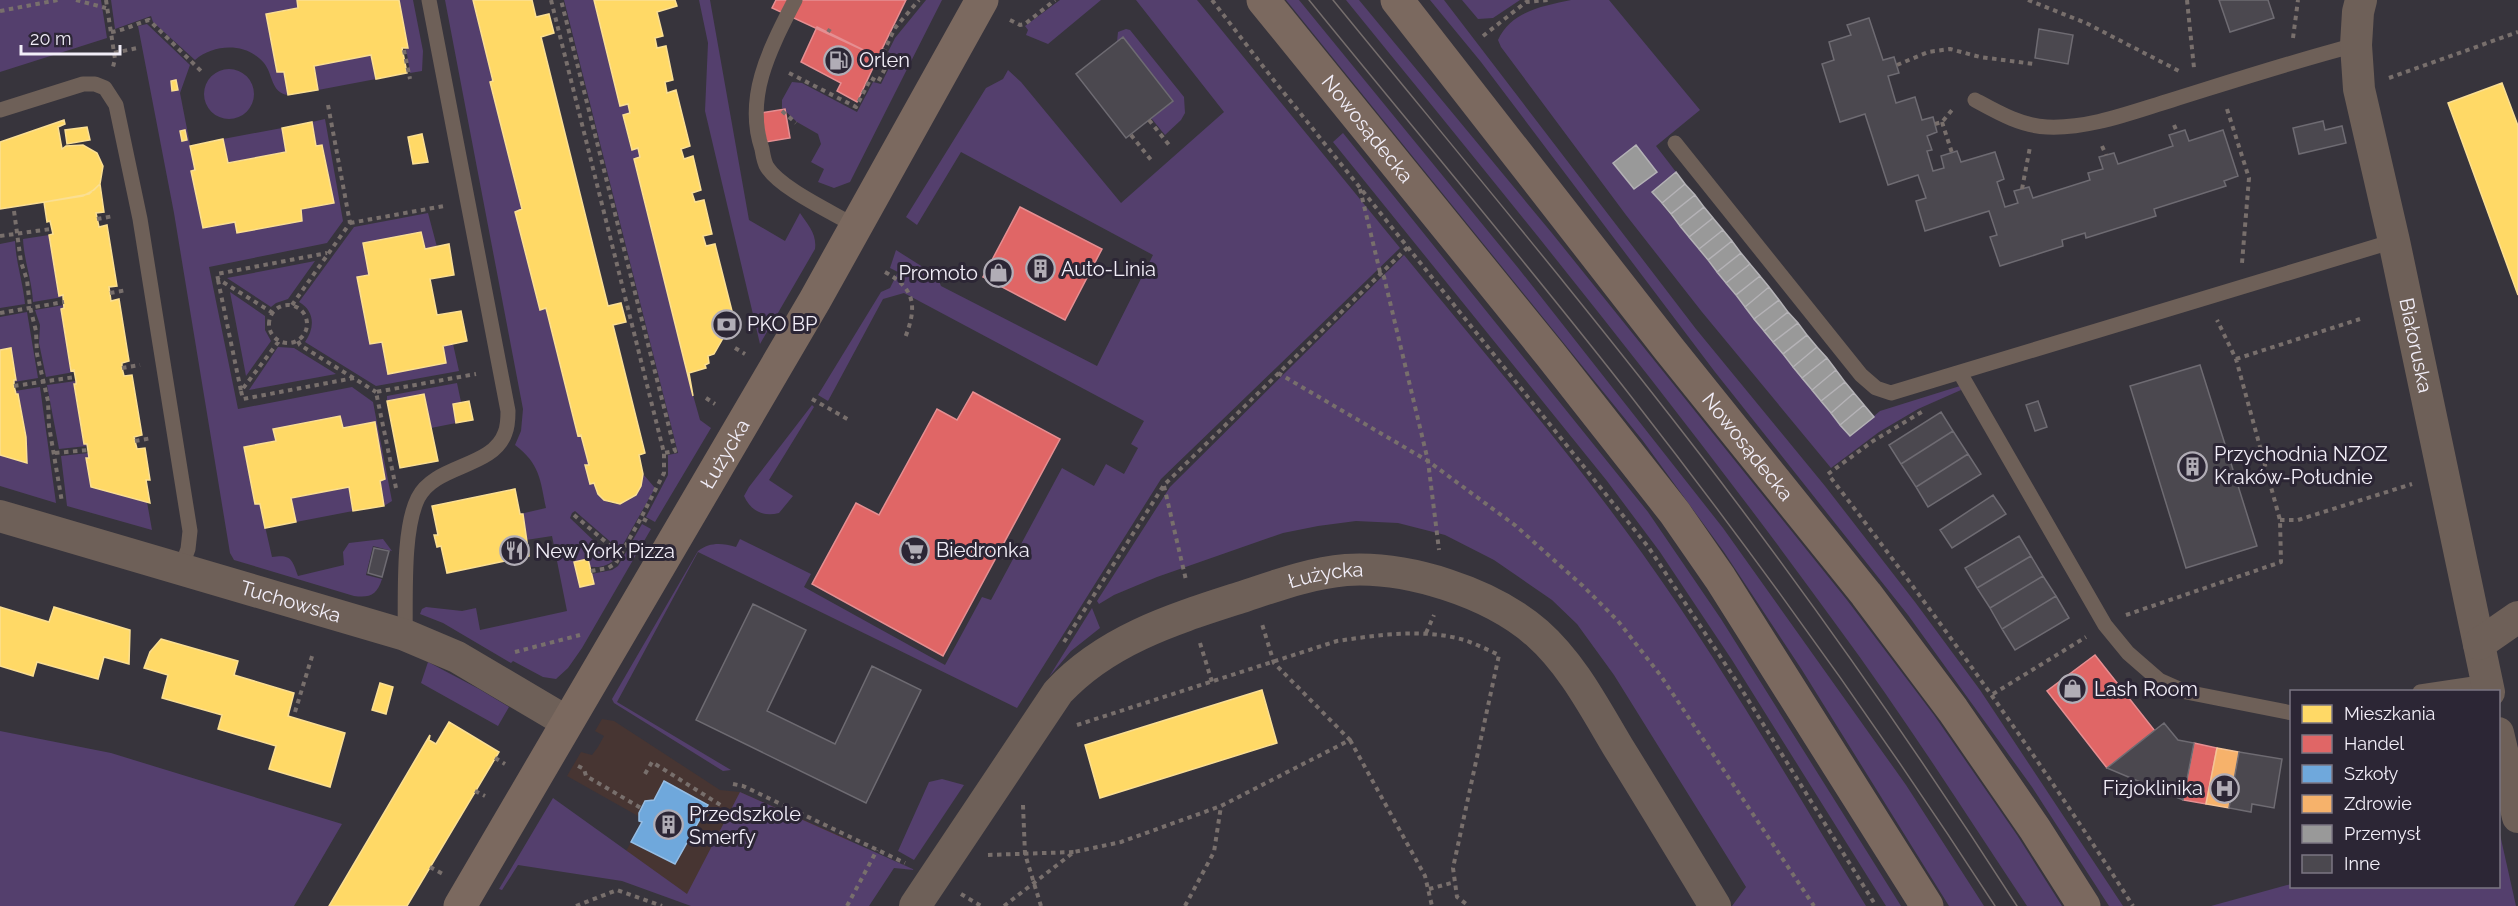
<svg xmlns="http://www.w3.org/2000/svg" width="2518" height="906" font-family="Raleway,sans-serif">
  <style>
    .education { fill: #473532 }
    .green { fill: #543f6d }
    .homes { fill: #ffd966; stroke: #fbdf92; stroke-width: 1.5 }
    .shops { fill: #e06666; stroke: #e58f92; stroke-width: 1.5 }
    .schools { fill: #6fa8dc; stroke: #96bde4; stroke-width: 1.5 }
    .health { fill: #f6b26b; stroke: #f5c495; stroke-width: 1.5 }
    .industry { fill: #999; stroke: #b4b2b6; stroke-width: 1.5 }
    .building { fill: #4b484f; stroke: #6e6b72; stroke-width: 1.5 }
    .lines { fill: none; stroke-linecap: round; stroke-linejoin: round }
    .path { stroke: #786f6c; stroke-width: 4; stroke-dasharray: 4.5 4.5; stroke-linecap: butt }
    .lane { stroke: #6e6058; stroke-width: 15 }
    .street { stroke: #6e6058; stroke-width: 32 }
    .secondary { stroke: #7b695f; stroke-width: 33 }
    .tram { stroke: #756d6c; stroke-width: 1.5 }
    .labels { text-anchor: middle; stroke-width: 6; stroke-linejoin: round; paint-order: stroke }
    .poi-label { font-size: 20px; fill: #f2eef8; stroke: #2c2635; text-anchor: start }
    .street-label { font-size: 20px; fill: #f2eef8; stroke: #2c2635 }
  </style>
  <rect width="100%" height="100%" fill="#37343c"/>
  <path class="education" d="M602 719 614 721 720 790 740 792 850 840 703 906 626 851 642 823 638 816 567 776 581 752 592 755 598 747 604 736 595 731Z"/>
  <path class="green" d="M0 0H101L107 38 0 72Z
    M111 0H297L298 8 266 15 277 72H284L288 95C271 93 273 74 264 63 246 42 214 44 195 60L153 22 151 16 115 29Z
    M399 0H413L423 51 422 71 410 73 406 48H408Z
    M445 0H473L493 81 490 83 522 209 516 212 541 310 546 308 578 436H581L589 465H586L591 484 594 483C606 518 638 505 643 474L655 488 620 550 575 511 572 513 570 518 594 541 617 557C605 571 589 568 574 562L580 587 593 584 591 574 612 570 618 566 642 524 651 529 582 648 568 668 556 679 543 677 513 661 511 663 443 623 420 614 422 609 426 607 462 611 476 608 480 630 567 611 552 536 526 540 523 514H520L546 508C540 479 540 464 515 445L521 431 523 409Z
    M564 0H594L620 106 628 104 630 113 623 115 631 150 638 148 640 157 634 159 693 395 700 420 711 428 655 522 646 517 668 475V455L678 453Z
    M699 0H710L749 220 785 241 800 213C808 225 817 234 815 249L760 344 705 111 708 43Z
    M926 0H942L850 182 834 188 818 182 824 169 811 162 821 144 818 134 797 122 782 108V100L792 82 802 83 857 112 873 82 881 84 895 56 888 52 895 38Z
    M1060 0H1101L1048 44 1026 35 1028 30 1025 26Z
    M1136 0H1197L1400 248 1161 479 1017 708 698 552 617 702 731 770 723 771 614 703 612 699 698 551C710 542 722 543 736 547L740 539 811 574 804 587 945 665 982 597 991 600 1062 468 1094 486 1106 464 1124 474 1138 448 1131 444 1144 421 904 293 883 299 828 401 818 395 881 292 890 288 898 272 890 268 896 250 937 276 941 286 1097 366 1153 255 961 152 917 225 906 217 986 88 1003 79 1008 70 1021 82 1121 203 1224 112Z
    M1286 0H1299L1519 269 1723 528 1906 785 1984 906H1949L1802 670 1724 552 1643 441Z
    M1346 0H1359L1551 232 1847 600 1934 715 2017 835 2062 906H2027C1964 811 1903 715 1835 623 1680 409 1513 205 1346 0Z
    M1430 0H1444L1696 329 1825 486 1915 602 1980 690 2123 906H2109L2032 787 1908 615 1715 372 1481 62Z
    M1462 0H1520L1493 18 1478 19Z
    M1571 0H1609L1700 110 1656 146 1676 172 1652 192 1850 436 1880 411 1960 386 1961 390 1918 409 1879 432 1831 468 1702 312 1626 215 1501 47 1498 40C1511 11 1543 6 1571 0Z
    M147 24 190 65 180 93 195 170 191 171 235 222 237 233 302 221 301 209 333 203 323 146H316L312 122 325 119 343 221 327 243 209 267 238 409 352 387 373 402 392 501 384 506 380 481 385 479 375 422 343 428 340 416 274 429 276 441 244 447 255 504H260L272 557C291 554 292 559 298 576L344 565 343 552 349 543 383 539 392 551 373 546 366 575 382 579C377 595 370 598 354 596L234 560 230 553 174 213 138 26Z
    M1126 29 1130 30 1184 97 1185 113 1181 120 1165 135 1151 118 1173 101 1123 38 1117 42 1118 32Z
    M371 55 376 79 318 90 314 66Z
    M204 94a25 25 0 1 1 50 0a25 25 0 1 1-50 0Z
    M282 128 286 152 228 163 223 139Z
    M1343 133 1648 512 1721 619 1901 906H1886L1732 660 1660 552 1607 481 1333 142Z
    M428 213 437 247 425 249 421 232 363 243 389 374 446 363 443 346 453 344 459 371 376 386 305 342C315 328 315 311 299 302L354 227Z
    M49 235 59 295 63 297 33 302C32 280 24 261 23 239Z
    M15 241C16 263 23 282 25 304L0 308V244Z
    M1404 255C1484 353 1568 450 1642 553 1723 666 1793 788 1866 906H1732L1746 887 1614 675 1577 624 1552 600 1494 560 1445 535 1398 523 1356 521 1318 526 1283 533 1157 577 1114 595 1099 604 1097 601 1170 487Z
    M315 261 288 299 276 303 271 307 227 278Z
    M230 292 265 316V330L271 341 246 376Z
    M64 305 61 309 71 370 74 372 46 377 39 343 40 325 35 310Z
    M27 312 38 378 14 382 16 380 11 349 0 350V317Z
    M278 347 294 348 336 374 249 390Z
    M76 381 74 385 84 444H87V446L59 449 47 385Z
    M457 383 461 402 453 404 456 423 431 428 424 394 387 401V396Z
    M40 387 56 503 0 486V455L27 463 26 437 19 395 15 391Z
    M812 405 814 407 769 480 793 496 779 513C763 517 751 511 744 496L749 487Z
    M88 453 89 458 86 459 91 487 147 502 152 530 67 506 61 456Z
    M349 487 353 511 296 522 291 498Z
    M1092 608 1100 628 1071 651 1049 677Z
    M428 662 479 689 509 707 498 726 421 683Z
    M0 731 111 753 342 824 294 906H0Z
    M942 779 964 785 914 860 898 851 929 782Z
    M740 792 915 870 894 868 869 906H691L622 881 518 865 502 890 499 889 553 798 687 894Z
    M2499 830 2516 906H2211L2291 884 2292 886H2498Z"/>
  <path class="homes" d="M297 0H399L408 48H402L407 73 376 79 371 55 314 66 318 90 288 95 284 72H277L266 14 298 8Z
    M473 0H532L536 17 549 14 554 33 541 37 608 306 621 303 626 322 613 325 645 453 639 455 643 474 641 486 636 495 620 504 604 500 598 494 594 483 590 484 585 465H589L581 435 578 436 546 308 540 310 515 212 522 209 490 82 493 81Z
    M594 0H675L677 6 657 12 663 36 655 38 657 48 666 46 673 80 665 82 667 93 676 90 690 146 681 149 684 159 693 156 701 190 692 193 695 202 704 200 712 234 703 236 706 246 715 244 734 319 714 354 708 356 709 363 705 365 706 368 689 373 693 396 634 159 640 157 638 148 632 150 623 115 630 113 628 104 620 106Z
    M176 80 178 90 172 91 171 81Z
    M2502 83 2518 126V295L2448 103Z
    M64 120 65 124 58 127 62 149 66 146 83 145 97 153 103 166 100 184 94 190 83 196 0 209V142Z
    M312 122 316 146 322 145 334 203 301 209 302 221 237 233 235 222 203 228 191 171 195 170 190 146 223 139 228 163 286 152 282 128Z
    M87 127 90 140 67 144 65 130Z
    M185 130 187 140 182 141 180 131Z
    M422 134 428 162 413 164 408 137Z
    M100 184 104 212 96 213 99 227 107 225 117 286 109 287 111 301 119 299 129 361 122 363V368L124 376 132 375 142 435 134 437 137 449 145 448 150 480H146L150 503 91 487 86 458H89L87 444H84L74 384H76V381L74 370 71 371 61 309 64 308 63 297V295L59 296 49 235 53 234 50 221 47 222 44 202 89 194Z
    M421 232 425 249 449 244 454 275 430 279 437 315 461 311 467 341 443 346 446 363 388 374 382 342 370 344 357 277 369 275 363 243Z
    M11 348 16 380H14V386L16 394H18L26 437 27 463 0 455V350Z
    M424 394 438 461 400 468 387 401Z
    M469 401 473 420 456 423 453 404Z
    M340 416 343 428 375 422 385 479 380 481 384 506 353 511 349 487 291 498 296 522 265 528 260 504H255L244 447 276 441 273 429Z
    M515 489 520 514H523L529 556 447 573 441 546 437 547 434 535H438L432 506Z
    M588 559 594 584 580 587 574 562Z
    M0 607 49 622 54 607 130 630 129 664 104 657 98 679 37 662 33 676 0 666Z
    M161 639 238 661 234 675 294 693 288 716 345 733 330 787 269 769 276 746 218 729 222 715 162 698 168 675 144 668 150 652Z
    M380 683 393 687 386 714 372 710Z
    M1262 690 1277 743 1100 798 1085 745Z
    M449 722 499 752 407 906H329L430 735 429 740 436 744Z"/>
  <path class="shops" d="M776 0H906L878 57 772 8Z
    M817 27 878 57 857 102 837 91 841 83 801 62Z
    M785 109 790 138 766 142 761 113Z
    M1020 207 1102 249 1065 320 983 277Z
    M973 392 1060 439 943 656 812 584 856 503 879 515 937 409 957 420Z
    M2095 655 2155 731 2107 768 2047 691Z
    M2194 743 2217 748 2206 804 2183 800Z"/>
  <path class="schools" d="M664 781 708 805 695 828 703 833 696 845 688 841 675 864 631 842 642 822 639 821V813L645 801 654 800Z"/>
  <path class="health" d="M2217 748 2239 752 2229 808 2206 804Z"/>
  <path class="industry" d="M1636 145 1657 172 1634 189 1613 163Z
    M1676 172 1685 184 1662 203 1652 192Z
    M1685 184 1695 195 1671 214 1662 203Z
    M1695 195 1704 207 1680 226 1671 214Z
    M1704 207 1713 218 1689 237 1680 226Z
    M1713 218 1723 230 1699 249 1689 237Z
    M1723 230 1732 241 1708 260 1699 249Z
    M1732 241 1741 253 1717 272 1708 260Z
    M1741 253 1750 264 1726 283 1717 272Z
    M1750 264 1760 276 1736 295 1726 283Z
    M1760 276 1769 287 1745 307 1736 295Z
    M1769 287 1779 300 1754 319 1745 307Z
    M1779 300 1788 312 1764 331 1754 319Z
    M1788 312 1798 323 1773 342 1764 331Z
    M1798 323 1807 335 1783 354 1773 342Z
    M1807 335 1817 347 1793 367 1783 354Z
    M1817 347 1827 358 1802 378 1793 367Z
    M1827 358 1836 370 1812 390 1802 378Z
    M1836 370 1845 382 1821 401 1812 390Z
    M1845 382 1854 393 1831 413 1821 401Z
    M1854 393 1864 405 1840 425 1831 413Z
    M1864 405 1874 417 1850 436 1840 425Z"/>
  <path class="building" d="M2219 0H2268L2274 18 2230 32Z
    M1869 18 1883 60 1894 57 1899 73 1888 76 1896 103 1915 97 1922 120 1933 117 1937 132 1927 136 1932 150 1927 151 1933 171 1944 168 1941 156 1957 151 1961 162 1995 152 2004 179 1997 182 2005 207 2018 203 2014 191 2029 187 2033 198 2090 180 2088 173 2103 169 2099 157 2114 153 2118 164 2173 146 2169 135 2185 130 2189 141 2223 130 2238 176 2224 181 2226 186 2154 209 2156 216 2086 238 2085 233 2062 240 2063 246 2000 266 1990 237 1997 235 1989 211 1925 231 1916 201 1926 198 1918 175 1888 185 1865 114 1840 122 1822 64 1834 60 1829 42 1851 35 1847 25Z
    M2039 29 2073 35 2068 64 2035 58Z
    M1123 37 1173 101 1126 138 1076 74Z
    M2323 121 2325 130 2342 126 2346 143 2299 154 2293 128Z
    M2200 365 2257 546 2186 568 2130 386Z
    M2038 401 2047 427 2035 431 2026 405Z
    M1941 412 1953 431 1901 464 1889 445Z
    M1953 431 1968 454 1916 487 1901 464Z
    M1968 454 1981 474 1928 507 1916 487Z
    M1993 495 2006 514 1952 548 1940 530Z
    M2019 536 2031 556 1977 588 1965 568Z
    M374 548 389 551 382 577 368 573Z
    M2031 556 2043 576 1990 608 1977 588Z
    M2043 576 2056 596 2002 629 1990 608Z
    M2056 596 2069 618 2015 650 2002 629Z
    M753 604 806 630 767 711 835 744 872 666 921 690 866 803 696 720Z
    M2164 723 2178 740 2194 743 2183 800 2107 768Z
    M2239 752 2282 759 2274 808 2252 804 2251 812 2229 808Z"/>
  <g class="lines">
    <path class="path" d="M76 0 106 8
      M106 0 115 59 113 67
      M551 0 664 453 675 451 561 0
      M1212 0 1272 78 1649 548 1737 682 1876 906
      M2028 0 2086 23 2181 72
      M2187 0 2194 68
      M0 11 58 0
      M1010 20 1020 25 1025 24 1055 0
      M111 32C125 30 135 24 149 20L201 71
      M828 32 830 29
      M1483 36 1526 2 1548 0
      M2293 38 2298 0
      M404 50 410 79
      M114 53 137 48
      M1897 65 1928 52 1950 49 1980 57 2034 64
      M789 73 856 107 871 78 878 82 890 59 882 55 895 28 919 0
      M2389 78 2518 32
      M2227 109 2249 178 2242 263
      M782 111 796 123
      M1149 120 1169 145
      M1942 122 1952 153
      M1935 124 1942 122 1952 110
      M2174 125 2177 132
      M1131 135 1151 160
      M2102 146 2106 155
      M1360 189 1380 272 1384 277 1428 461 1439 550
      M2022 189 2030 147
      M14 211 21 262 27 280 30 307 36 331 37 354 48 401 49 426 62 502
      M97 219 114 216
      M350 223 444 206
      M0 236 51 229
      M885 272C916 289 917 307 905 338
      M218 280 241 391 279 341
      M110 293 127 290
      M269 324a19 19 0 1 1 38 0a19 19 0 1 1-38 0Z
      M292 305 350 223 328 105
      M0 313 64 302
      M273 313 218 279 217 274 327 253
      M298 341 300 345 376 392
      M735 348 745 354
      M2236 359 2360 319
      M122 368 140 365
      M1278 373 1428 461 1516 526 1583 586 1618 621 1661 676 1814 906
      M14 386 75 377
      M241 391 243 399 354 378
      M706 398 715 404
      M812 399 851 421
      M135 441 152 438
      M55 453 88 450
      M1828 474 1873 441 1925 410
      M1831 478C1938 617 2039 758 2133 906
      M1164 486 1186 580
      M396 488 376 392 476 374
      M574 515 621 555
      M2280 520H2298L2412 484
      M647 521 641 518 664 473V453
      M591 571 608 568 616 563 641 518
      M2126 615 2281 562 2280 520 2236 359 2217 320
      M1426 633 1434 615
      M1064 642 1164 485 1408 247
      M1200 643 1212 682
      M515 652 580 635
      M1993 694 2086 637
      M295 712 313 653
      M1077 725 1337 641C1378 635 1424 628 1464 640 1476 644 1488 650 1499 655L1453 868 1457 897 1469 906
      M1350 740 1425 876 1432 906
      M495 758 505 764
      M578 766 584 769 586 776 641 808
      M645 774 652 762 722 806
      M733 784 743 786 905 863
      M475 791 485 796
      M1023 805 1025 854 1041 906
      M988 855 1074 852
      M430 867 443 874
      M1429 889 1455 882
      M961 894 981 906
      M576 906 617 890 662 906
      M847 906 877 850
      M1004 906 1074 852 1121 842 1221 806 1350 740 1274 663 1262 624
      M1185 906 1214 852 1221 806"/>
    <path class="lane" d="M795 0C771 47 744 96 762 149 763 155 764 162 767 167 781 189 832 212 855 226
      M1975 100C1997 112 2021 126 2047 127 2089 129 2132 112 2172 100 2233 81 2294 61 2356 45
      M0 110 83 84H95L105 88 116 105 140 219 190 531 188 549 181 568
      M1675 143 1861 375 1876 388 1891 393 2394 241
      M1960 373 2105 625 2128 653 2159 680 2186 692 2292 713
      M405 635C406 599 402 530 418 498 435 464 493 468 505 433 508 426 508 418 508 411L429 0
      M2420 692 2487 682"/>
    <g class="street">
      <path id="s1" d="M2361 0 2358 12 2356 45 2359 89 2394 241 2489 692"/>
      <path id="s2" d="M0 516 405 635 457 657 567 722"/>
      <path d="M2479 644 2518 617"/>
      <path d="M2498 733 2518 817"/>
      <path id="s3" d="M915 906 1058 692C1108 638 1177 618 1245 596 1278 585 1311 573 1346 570 1407 566 1490 592 1537 633 1572 664 1594 707 1618 747 1651 800 1683 853 1715 906"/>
    </g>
    <g class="secondary">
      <path id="s4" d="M1263 0 1550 354 1675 513 1720 578 1927 906"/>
      <path id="s5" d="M1397 0 1669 349 1866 594 1953 710 2035 829 2084 906"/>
      <path id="s6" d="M460 906 815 300 982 0"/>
    </g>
    <path class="tram" d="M1309 0C1417 133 1528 264 1633 399 1761 563 1882 732 1995 906
      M1333 0C1457 152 1583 302 1702 457 1813 602 1918 752 2017 906"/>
  </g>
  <defs>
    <symbol id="fuel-ring" viewBox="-11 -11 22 22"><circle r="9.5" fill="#2c2635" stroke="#b1adb6" stroke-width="1.5"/><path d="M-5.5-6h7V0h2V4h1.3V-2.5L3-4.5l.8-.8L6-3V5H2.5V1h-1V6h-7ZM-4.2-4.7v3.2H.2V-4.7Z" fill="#b1adb6"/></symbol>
    <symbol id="building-ring" viewBox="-11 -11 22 22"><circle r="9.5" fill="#2c2635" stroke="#b1adb6" stroke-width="1.5"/><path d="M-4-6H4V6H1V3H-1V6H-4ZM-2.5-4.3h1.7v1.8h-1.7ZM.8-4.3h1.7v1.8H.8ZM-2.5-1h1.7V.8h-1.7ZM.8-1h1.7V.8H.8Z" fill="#b1adb6"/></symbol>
    <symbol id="shop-ring" viewBox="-11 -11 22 22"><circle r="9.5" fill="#2c2635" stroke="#b1adb6" stroke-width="1.5"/><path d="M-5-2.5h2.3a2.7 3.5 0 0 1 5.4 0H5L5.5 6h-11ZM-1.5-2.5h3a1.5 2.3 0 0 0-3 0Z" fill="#b1adb6"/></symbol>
    <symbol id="bank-ring" viewBox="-11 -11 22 22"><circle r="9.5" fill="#2c2635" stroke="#b1adb6" stroke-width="1.5"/><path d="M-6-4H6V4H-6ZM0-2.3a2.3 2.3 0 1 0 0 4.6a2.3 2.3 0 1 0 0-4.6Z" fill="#b1adb6"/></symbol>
    <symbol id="supermarket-ring" viewBox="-11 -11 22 22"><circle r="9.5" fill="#2c2635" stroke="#b1adb6" stroke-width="1.5"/><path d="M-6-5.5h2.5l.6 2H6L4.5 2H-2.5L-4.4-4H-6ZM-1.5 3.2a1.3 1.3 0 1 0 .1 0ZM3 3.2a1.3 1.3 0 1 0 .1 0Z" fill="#b1adb6"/></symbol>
    <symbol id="restaurant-ring" viewBox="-11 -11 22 22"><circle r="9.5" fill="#2c2635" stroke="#b1adb6" stroke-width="1.5"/><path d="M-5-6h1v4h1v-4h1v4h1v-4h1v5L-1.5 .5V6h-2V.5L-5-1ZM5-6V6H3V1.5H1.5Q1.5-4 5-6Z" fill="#b1adb6"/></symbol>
    <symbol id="hospital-ring" viewBox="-11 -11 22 22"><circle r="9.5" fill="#2c2635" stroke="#b1adb6" stroke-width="1.5"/><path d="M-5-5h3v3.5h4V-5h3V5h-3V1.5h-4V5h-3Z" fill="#b1adb6"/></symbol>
  </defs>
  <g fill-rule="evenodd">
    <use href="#fuel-ring" x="822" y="44" width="33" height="33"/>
    <use href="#building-ring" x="1024" y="252" width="33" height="33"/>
    <use href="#shop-ring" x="982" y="256" width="33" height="33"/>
    <use href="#bank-ring" x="710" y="308" width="33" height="33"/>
    <use href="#building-ring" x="2176" y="450" width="33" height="33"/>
    <use href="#supermarket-ring" x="898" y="534" width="33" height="33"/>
    <use href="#restaurant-ring" x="498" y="534" width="33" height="33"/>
    <use href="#shop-ring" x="2056" y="672" width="33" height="33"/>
    <use href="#hospital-ring" x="2208" y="772" width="33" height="33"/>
    <use href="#building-ring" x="652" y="808" width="33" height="33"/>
  </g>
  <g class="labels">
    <g class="poi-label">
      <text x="859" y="67">Orlen</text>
      <text x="1061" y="276">Auto-Linia</text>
      <text x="978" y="280" text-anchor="end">Promoto</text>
      <text x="747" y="331">PKO BP</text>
      <text x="2214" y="461">Przychodnia NZOZ<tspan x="2214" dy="23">Kraków-Południe</tspan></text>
      <text x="936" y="557">Biedronka</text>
      <text x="535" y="558">New York Pizza</text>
      <text x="2094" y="696">Lash Room</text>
      <text x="2203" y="795" text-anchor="end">Fizjoklinika</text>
      <text x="689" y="821">Przedszkole<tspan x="689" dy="23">Smerfy</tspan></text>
    </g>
    <g class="street-label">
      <text dy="7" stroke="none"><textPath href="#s4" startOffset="166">Nowosądecka</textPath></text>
      <text dy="7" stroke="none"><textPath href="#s1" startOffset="352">Białoruska</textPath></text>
      <text dy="7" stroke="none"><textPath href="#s5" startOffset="568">Nowosądecka</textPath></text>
      <text dy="7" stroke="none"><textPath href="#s6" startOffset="524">Łużycka</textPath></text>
      <text dy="7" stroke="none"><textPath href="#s3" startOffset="554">Łużycka</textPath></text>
      <text dy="7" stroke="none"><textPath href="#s2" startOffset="303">Tuchowska</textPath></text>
    </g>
  </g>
  <rect x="2290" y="690" width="210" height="198" fill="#2c2635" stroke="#7b7683" stroke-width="1.5"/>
  <rect x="2302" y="705" width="30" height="18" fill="#ffd966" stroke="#7b7683" stroke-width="1.5"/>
  <text x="2344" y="720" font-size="18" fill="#f2eef8">Mieszkania</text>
  <rect x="2302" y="735" width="30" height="18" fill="#e06666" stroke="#7b7683" stroke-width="1.5"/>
  <text x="2344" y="750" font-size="18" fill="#f2eef8">Handel</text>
  <rect x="2302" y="765" width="30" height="18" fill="#6fa8dc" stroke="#7b7683" stroke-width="1.5"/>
  <text x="2344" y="780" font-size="18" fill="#f2eef8">Szkoły</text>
  <rect x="2302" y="795" width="30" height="18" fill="#f6b26b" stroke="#7b7683" stroke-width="1.5"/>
  <text x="2344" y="810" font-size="18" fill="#f2eef8">Zdrowie</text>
  <rect x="2302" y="825" width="30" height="18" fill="#999999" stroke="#7b7683" stroke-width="1.5"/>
  <text x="2344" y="840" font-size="18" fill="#f2eef8">Przemysł</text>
  <rect x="2302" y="855" width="30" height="18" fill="#4b484f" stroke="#7b7683" stroke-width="1.5"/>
  <text x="2344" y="870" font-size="18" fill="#f2eef8">Inne</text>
  <path d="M21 45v9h99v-9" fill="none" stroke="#f2eef8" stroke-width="3"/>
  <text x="30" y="45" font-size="18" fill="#f2eef8" stroke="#2c2635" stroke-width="4.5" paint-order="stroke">20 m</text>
</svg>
